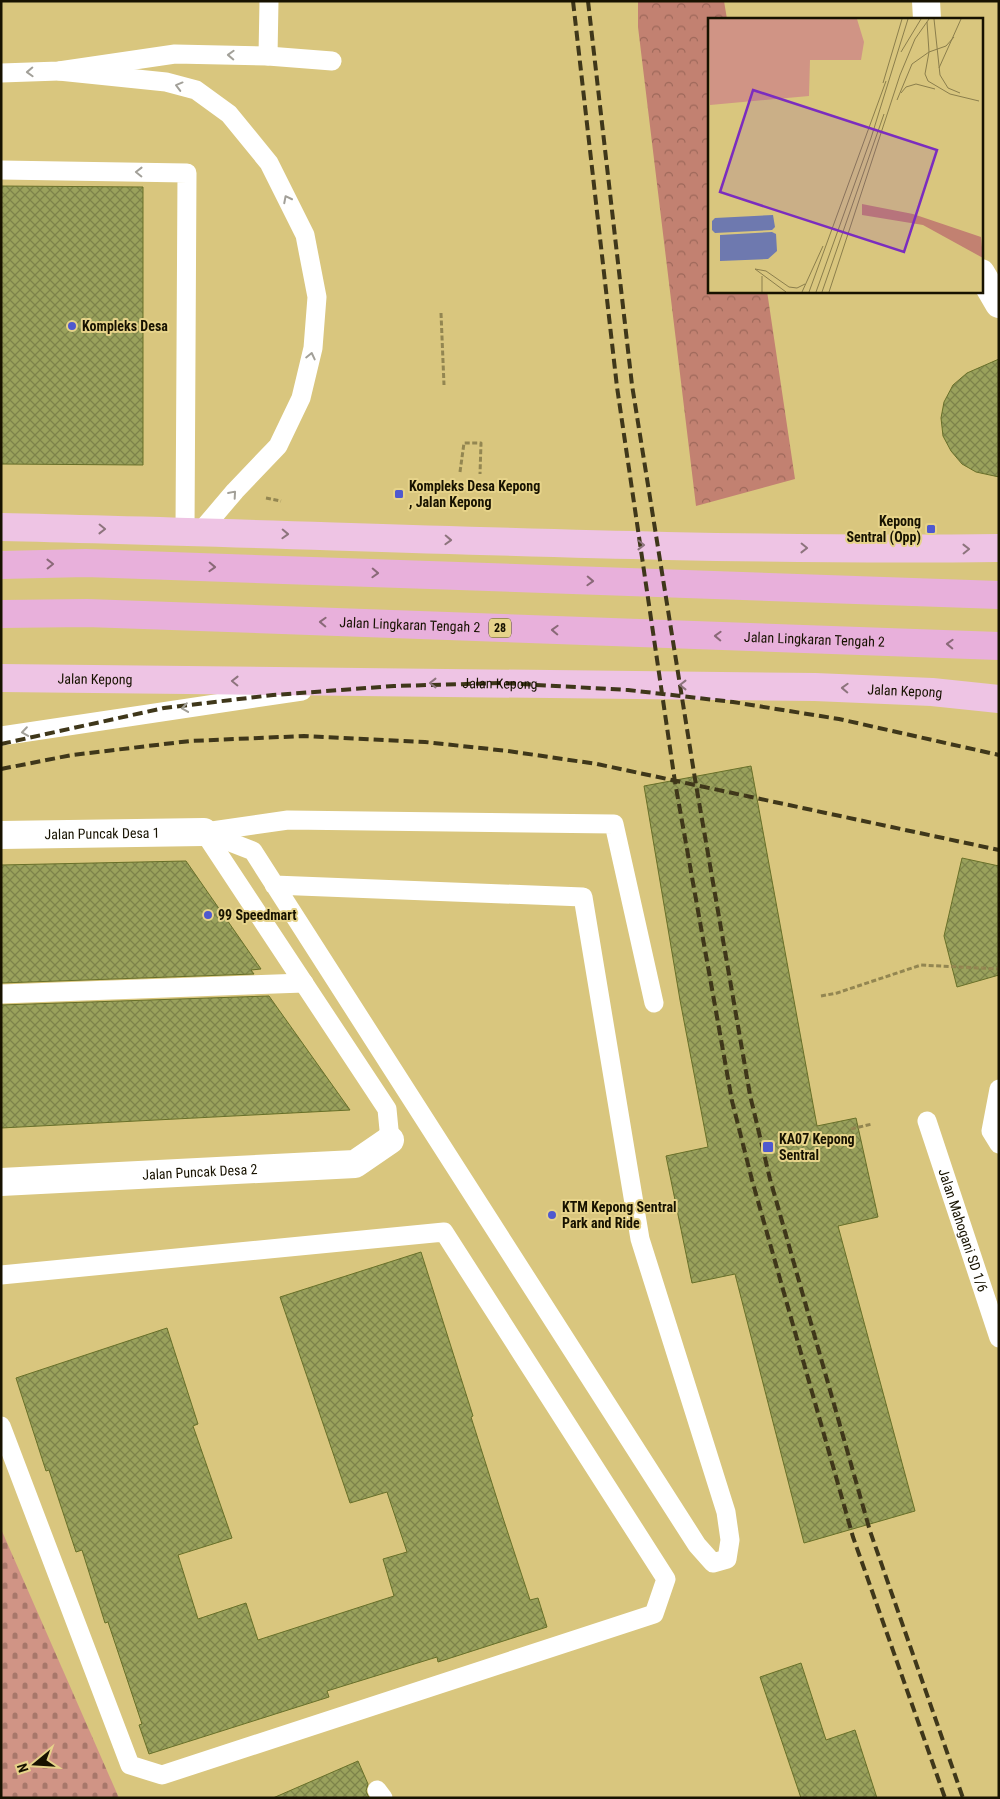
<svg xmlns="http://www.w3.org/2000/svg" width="1000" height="1799" font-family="'Roboto Condensed',sans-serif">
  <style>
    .forest { fill: url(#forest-crowns) }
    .cemetery { fill: url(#cemetery-stones) }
    .building { fill: url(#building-cross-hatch); stroke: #687029 }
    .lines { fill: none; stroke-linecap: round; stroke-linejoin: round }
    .path { stroke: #938651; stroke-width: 3; stroke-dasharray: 5 2.5; stroke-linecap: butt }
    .service { stroke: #fff; stroke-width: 19 }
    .minor { stroke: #fff; stroke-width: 28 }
    .primary { stroke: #eec4e4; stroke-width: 28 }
    .trunk { stroke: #e8b0db; stroke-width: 28 }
    .rail { stroke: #3f371a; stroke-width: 4; stroke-dasharray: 10 5; stroke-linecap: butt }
    .oneway { stroke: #a2a099 }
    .oneway2 { stroke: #8d747d }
    .oneway3 { stroke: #8a6978 }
    .poi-dot { fill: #4f59cf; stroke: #e6d38a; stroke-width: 2 }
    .labels { text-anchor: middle; stroke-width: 4; stroke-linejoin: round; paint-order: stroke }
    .shield { fill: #e6d38a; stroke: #554c29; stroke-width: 1 }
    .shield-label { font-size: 12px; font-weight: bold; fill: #171200 }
    .poi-label { font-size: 14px; font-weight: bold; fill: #171200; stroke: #e6d38a; text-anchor: start }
    .street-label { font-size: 14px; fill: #171200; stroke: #e6d38a }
    .inset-road { fill: none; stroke: #8b7e4c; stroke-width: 1 }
    .view { fill: #7b2cbf; fill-opacity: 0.15; stroke: #7b2cbf; stroke-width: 2.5 }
    .inset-edge { fill: none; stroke: #171200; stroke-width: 2.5 }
  </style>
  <defs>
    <pattern id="forest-crowns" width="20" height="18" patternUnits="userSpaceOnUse" patternTransform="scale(1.25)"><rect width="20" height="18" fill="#c28171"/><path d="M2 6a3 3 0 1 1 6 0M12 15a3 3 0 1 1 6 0" fill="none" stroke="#9d685a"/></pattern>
    <pattern id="cemetery-stones" width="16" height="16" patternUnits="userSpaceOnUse" patternTransform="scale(1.25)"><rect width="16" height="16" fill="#d09485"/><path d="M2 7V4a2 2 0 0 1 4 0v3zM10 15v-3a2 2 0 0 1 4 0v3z" fill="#a8776a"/></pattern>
    <pattern id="building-cross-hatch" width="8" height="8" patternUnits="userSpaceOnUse" patternTransform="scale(1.25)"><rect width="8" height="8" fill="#9aa25c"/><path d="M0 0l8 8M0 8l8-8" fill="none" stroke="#7d834a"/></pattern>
  </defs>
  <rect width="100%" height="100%" fill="#d9c67e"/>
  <path class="forest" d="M638 1H724L727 19H709V291H767L795 479 696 506 638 27Z"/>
  <path class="cemetery" d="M1 1529 119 1798H1Z"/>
  <path class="building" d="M1 186 143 187V465L1 464Z
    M999 359V477L976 472 962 464 951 451 943 436 941 418 944 402 953 385 967 373Z
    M751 766 817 1126 856 1118 878 1217 838 1226 915 1511 804 1543 735 1274 692 1283 666 1156 708 1147 680 1000 644 786Z
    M962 858 999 866V975L957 987 944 936Z
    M186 861 261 969 251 970 254 974 1 983V865Z
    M269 996 350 1110 1 1128V1005Z
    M421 1252 473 1416 471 1417 503 1518 530 1600 538 1598 547 1627 438 1662 437 1657 327 1691 329 1697 149 1754 139 1725 142 1724 108 1622 105 1623 82 1550 76 1552 49 1470 46 1471 16 1378 167 1328 198 1424 193 1426 232 1538 178 1555 198 1619 246 1603 258 1640 394 1596 383 1559 407 1552 387 1492 350 1503 280 1297Z
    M801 1663 826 1740 855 1730 877 1798H801L760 1677Z
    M358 1761 368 1784 366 1791 369 1798H273Z"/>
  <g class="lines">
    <path class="path" d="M441 313 444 385
      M460 472 464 443H481L480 474
      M266 498 281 501
      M821 996 837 993 921 965 999 969
      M851 1129 872 1124"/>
    <g class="service">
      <path d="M268 56 269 1"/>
      <path d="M59 71 166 82 196 90 229 114 269 163 305 235 317 297 313 348 301 398 278 446 235 491 201 531"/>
      <path d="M1 73 59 71 175 54 268 56 332 61"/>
      <path d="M1 170 187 173 185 531"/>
      <path d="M1 736 302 691"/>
      <path d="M204 832 253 851 697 1545 713 1563 727 1559 730 1540 726 1512 640 1239 583 897 274 885"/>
      <path d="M204 832 387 1109 390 1140"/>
      <path d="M205 832 288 820 614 824 654 1003"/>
      <path d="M1 994 304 983"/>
      <path d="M999 1089 991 1131 999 1144"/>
      <path id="s1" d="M927 1121 999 1338"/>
      <path d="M1 1275 444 1232 666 1579 654 1614 162 1775 130 1765 1 1426"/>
      <path d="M377 1790 383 1798"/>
    </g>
    <g class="minor">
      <path d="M926 1 927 19"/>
      <path d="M981 273 999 304"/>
      <path id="s2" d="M1 835 204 832"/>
      <path id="s3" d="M1 1182 355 1164 390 1140"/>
    </g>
    <g class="primary">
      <path d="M1 527C334 534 666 552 999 548"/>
      <path id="s4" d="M1 678 815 687 932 692 999 699"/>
    </g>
    <g class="trunk">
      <path d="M1 565 86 563 999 595"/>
      <path id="s5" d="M1 614 87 613 999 646"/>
    </g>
    <path class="rail" d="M573 1 617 387 675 782 732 1101 752 1180 853 1537 945 1798
      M588 1 632 385 695 779 750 1095 770 1179 870 1531 963 1798
      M1 744 164 708 273 695 394 686 502 683 628 690 733 702 839 719 999 755
      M1 769 72 755 190 741 304 736 425 742 508 751 597 764 999 850"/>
  </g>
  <defs><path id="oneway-chevron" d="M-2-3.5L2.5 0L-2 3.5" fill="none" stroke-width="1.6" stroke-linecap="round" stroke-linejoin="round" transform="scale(1.25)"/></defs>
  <g class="oneway">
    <use href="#oneway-chevron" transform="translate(231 55) rotate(-178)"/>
    <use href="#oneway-chevron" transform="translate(30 72) rotate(178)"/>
    <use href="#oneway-chevron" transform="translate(179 86) rotate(-165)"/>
    <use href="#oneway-chevron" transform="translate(139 172) rotate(-179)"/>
    <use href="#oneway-chevron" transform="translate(287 199) rotate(-117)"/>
    <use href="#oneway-chevron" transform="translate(311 356) rotate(-77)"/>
    <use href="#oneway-chevron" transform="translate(233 494) rotate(-49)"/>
    <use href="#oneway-chevron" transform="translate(185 708) rotate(172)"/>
    <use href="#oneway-chevron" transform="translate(25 732) rotate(172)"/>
  </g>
  <g class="oneway2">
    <use href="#oneway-chevron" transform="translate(102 529) rotate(1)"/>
    <use href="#oneway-chevron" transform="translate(285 534) rotate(2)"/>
    <use href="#oneway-chevron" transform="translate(448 540) rotate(2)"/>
    <use href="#oneway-chevron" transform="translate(641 545) rotate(1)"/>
    <use href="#oneway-chevron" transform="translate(804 548) rotate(1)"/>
    <use href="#oneway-chevron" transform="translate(966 549) rotate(-1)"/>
    <use href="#oneway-chevron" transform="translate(235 681) rotate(-179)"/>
    <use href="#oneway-chevron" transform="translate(433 683) rotate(-180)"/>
    <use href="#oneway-chevron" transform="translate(683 685) rotate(-180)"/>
    <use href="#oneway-chevron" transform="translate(845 688) rotate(-178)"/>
  </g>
  <g class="oneway3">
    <use href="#oneway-chevron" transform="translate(50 564) rotate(-1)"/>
    <use href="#oneway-chevron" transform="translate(212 567) rotate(2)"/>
    <use href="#oneway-chevron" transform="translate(375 573) rotate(2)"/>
    <use href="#oneway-chevron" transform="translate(590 581) rotate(2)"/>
    <use href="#oneway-chevron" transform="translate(323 622) rotate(-178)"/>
    <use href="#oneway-chevron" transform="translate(555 630) rotate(-178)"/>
    <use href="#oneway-chevron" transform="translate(718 636) rotate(-178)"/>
    <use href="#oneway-chevron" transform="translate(950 644) rotate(-178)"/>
  </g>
  <g class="poi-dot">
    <circle cx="72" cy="326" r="5"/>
    <rect x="394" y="489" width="10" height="10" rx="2.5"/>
    <rect x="926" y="524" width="10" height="10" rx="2.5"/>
    <circle cx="208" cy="915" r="5"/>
    <rect x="762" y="1141" width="12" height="12" rx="2.5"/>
    <circle cx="552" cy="1215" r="5"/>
  </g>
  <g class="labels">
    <rect class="shield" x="489" y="618.5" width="22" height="19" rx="4"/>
    <g class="shield-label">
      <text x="500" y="632">28</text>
    </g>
    <g class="poi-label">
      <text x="82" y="331">Kompleks Desa</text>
      <text x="409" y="491">Kompleks Desa Kepong<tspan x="409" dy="16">, Jalan Kepong</tspan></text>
      <text x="921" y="526" text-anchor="end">Kepong<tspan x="921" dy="16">Sentral (Opp)</tspan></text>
      <text x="218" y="920">99 Speedmart</text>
      <text x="779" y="1144">KA07 Kepong<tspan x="779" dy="16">Sentral</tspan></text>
      <text x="562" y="1212">KTM Kepong Sentral<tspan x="562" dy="16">Park and Ride</tspan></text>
    </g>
    <g class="street-label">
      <text dy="5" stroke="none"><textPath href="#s5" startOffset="409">Jalan Lingkaran Tengah 2</textPath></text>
      <text dy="5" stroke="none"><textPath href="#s5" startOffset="814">Jalan Lingkaran Tengah 2</textPath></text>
      <text dy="5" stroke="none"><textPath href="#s4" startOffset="94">Jalan Kepong</textPath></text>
      <text dy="5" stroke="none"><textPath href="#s4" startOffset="499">Jalan Kepong</textPath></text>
      <text dy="5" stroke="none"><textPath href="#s4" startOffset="904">Jalan Kepong</textPath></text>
      <text dy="5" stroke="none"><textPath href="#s2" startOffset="101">Jalan Puncak Desa 1</textPath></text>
      <text dy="5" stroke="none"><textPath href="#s3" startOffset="199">Jalan Puncak Desa 2</textPath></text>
      <text dy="5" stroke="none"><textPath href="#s1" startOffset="115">Jalan Mahogani SD 1/6</textPath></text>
    </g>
  </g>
  <g transform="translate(708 18)">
    <rect width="275" height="275" fill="#d9c67e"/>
    <path d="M154 186 205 196 273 219 275 240 215 207 154 197Z" fill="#c28171"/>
    <path d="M1 1H149L156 24 153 42H102L101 78 2 87Z" fill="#d09485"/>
    <path d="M65 197 67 209 64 212 7 215 4 212V203L7 200ZM64 214 68 216 69 233 60 241 12 243V217Z" fill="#6e79af"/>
    <path class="inset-road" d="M226 1 232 57 240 70 252 75M219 4 221 34 217 56 220 63 242 76 271 83M193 34 213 1M231 50 253 1M175 65 194 1M193 75 198 69 208 66 227 71M189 82 204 46 221 34 238 28 246 19M47 251 58 253 81 269 89 270 97 266M47 251 78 274M54 274V258M94 274 115 228M101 274 178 63M108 274 163 120 200 1M114 274 176 96M121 274 192 57 207 21 221 1"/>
    <path class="view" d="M45 72 229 132 196 234 12 174Z"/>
    <rect width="275" height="275" class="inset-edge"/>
  </g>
  <rect width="1000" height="1799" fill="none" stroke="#171200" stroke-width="5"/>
  <g transform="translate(35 1764) rotate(252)" stroke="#e6d38a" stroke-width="4" paint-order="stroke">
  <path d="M0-4L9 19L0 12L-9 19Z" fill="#171200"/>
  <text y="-8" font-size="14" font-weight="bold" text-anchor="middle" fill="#171200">N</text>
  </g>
</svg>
